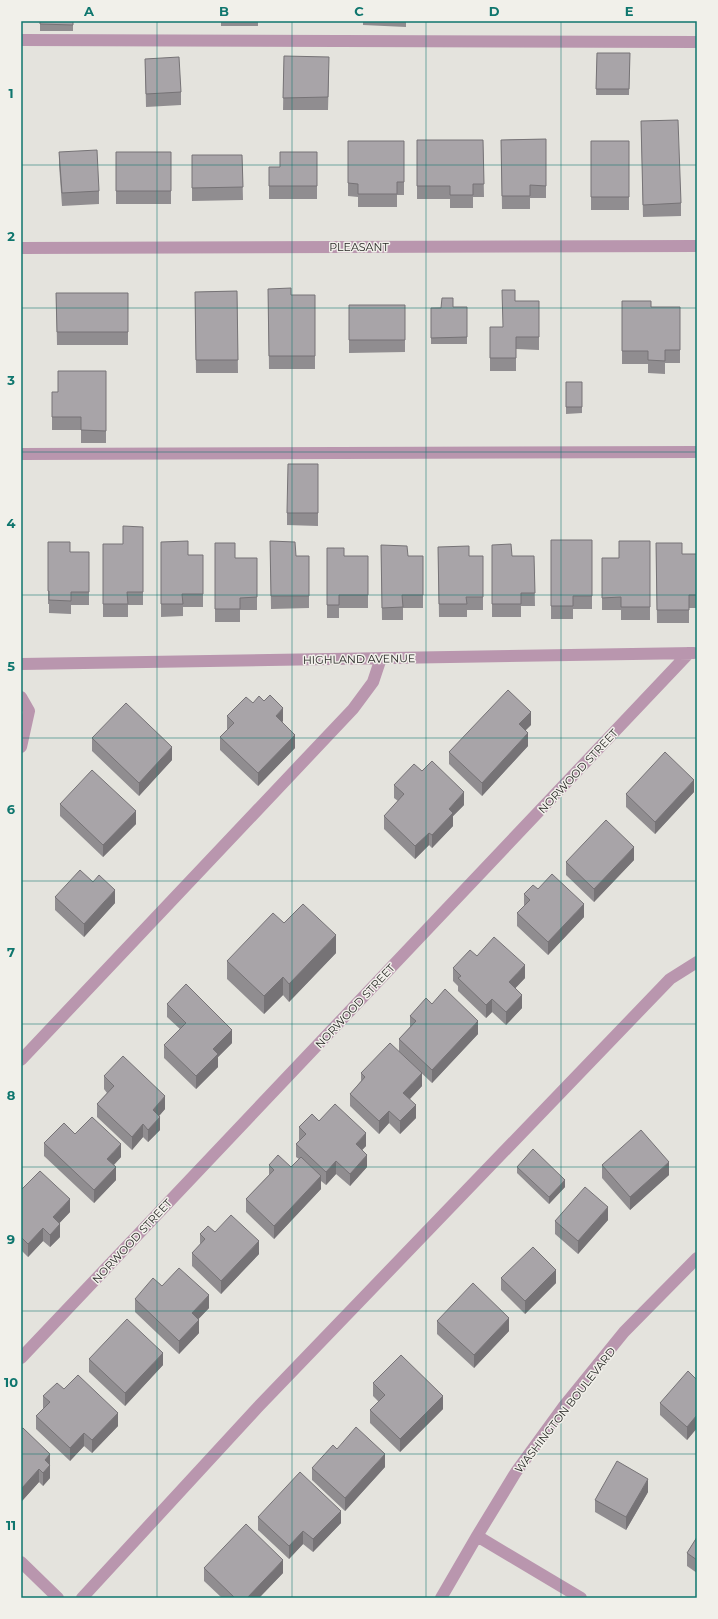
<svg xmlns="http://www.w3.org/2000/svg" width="718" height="1619" font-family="Montserrat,sans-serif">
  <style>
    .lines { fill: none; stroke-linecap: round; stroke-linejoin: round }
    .minor { stroke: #b996ae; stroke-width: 12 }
    .wall { fill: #908d90 }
    .shaded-wall { fill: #767376 }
    .building { fill: #a8a4a8; stroke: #767376 }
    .grid { fill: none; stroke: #0f766e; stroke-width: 1; stroke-opacity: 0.55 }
    .labels { text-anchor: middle; stroke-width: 3; stroke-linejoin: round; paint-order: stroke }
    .street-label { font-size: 11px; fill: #272725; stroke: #f1f0ea }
    .neatline { fill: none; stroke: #0f766e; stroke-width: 1.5 }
    .grid-label { font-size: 13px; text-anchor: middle; font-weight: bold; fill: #0f766e }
  </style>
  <rect width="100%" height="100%" fill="#e4e3dd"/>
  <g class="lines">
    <path class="minor" d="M21 40 697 42
      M21 248 697 246
      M21 454 697 452
      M21 664 694 653
      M21 697 29 711 21 747
      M21 1060 353 709 373 682 381 658
      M21 1358 689 653
      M477 1536 581 1598
      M21 1562 58 1598
      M82 1598 258 1407 670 979 697 962
      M441 1598 477 1536 516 1472 564 1406 624 1332 697 1258"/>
  </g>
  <path class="wall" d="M40 21H73V31H40Z
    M221 21H258V26H221Z
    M363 21H406V27L363 25Z
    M597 53H630L629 95H596Z
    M284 56 329 70 328 110H283Z
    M145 59 181 92V105L146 107Z
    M641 121 681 203V216L643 217Z
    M546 139V198H530V209H502L501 140Z
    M417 140H483L484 197H473V208H450V199H417Z
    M348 141H404V195H397V207H358V197L348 196Z
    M591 141H629V210H591Z
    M59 152 99 191V204L62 206 59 165Z
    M116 152H171V204H116Z
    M317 152V199H269V167H280Z
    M192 155H242L243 200 192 201Z
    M268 289 291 295H315V369H269Z
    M237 291 238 373H196L195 292Z
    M56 293H128V345H57Z
    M515 301H539V350L516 349V371H490V327H503Z
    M622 301 651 307H680V363H665V374L648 373V364H622Z
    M349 305H405V352L349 353Z
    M453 307H467V344H431V308Z
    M106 371V443H81V430H52V392H58Z
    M566 382H582V413L566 414Z
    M318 464V526L287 525V513Z
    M143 527V605H128V617H103V544H123Z
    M551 540H592V609H573V619H551Z
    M270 541 296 556H309V608L271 609Z
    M650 541V620H621V610H602V558H619Z
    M48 542 70 552H89V605H71V614L49 613V604H48Z
    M161 542 188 555H203V607H183V616L161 617Z
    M215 543 235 558H257V610H240V622H215Z
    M656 543 682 554H697V608H689V623H657Z
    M381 545 408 556H423V608H403V620H382Z
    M492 545 512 556H534L535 606H521V617H492Z
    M438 547 469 556H483V610H467V617H439Z
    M327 548 344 556H368V608H339V618H327Z
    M253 703 283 721 282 722 295 748 258 786 220 750V737L227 730V716Z
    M531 725 525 730 528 746 482 796 449 764V752Z
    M92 738 172 760 139 796 92 751Z
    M422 771 464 805 453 816V826L432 848 429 845 415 859 384 829V816L398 801 394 798V785Z
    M694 792 655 834 626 807V794Z
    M60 804 136 824 103 857 60 816Z
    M634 860 594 902 566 875V862Z
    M524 894 584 917 548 955 517 926V913L524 906Z
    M55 897 115 903 84 937 55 910Z
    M284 923 336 953 289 1002 283 995 264 1014 227 979V961Z
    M477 956 525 978 515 988 522 1008 506 1025 492 1012 486 1018 458 991V986L453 981V968Z
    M167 1004 232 1043 218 1057V1067L196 1089 164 1058V1045L180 1029 167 1017Z
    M432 1004 478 1034 432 1083 399 1052V1039L410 1027V1016Z
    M361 1073 422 1086 410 1099 416 1118 400 1134 389 1123 379 1134 350 1106V1094L361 1081Z
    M104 1076 165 1109 159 1116 160 1130 148 1142 143 1137 132 1150 97 1117V1104L107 1093 104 1089Z
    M319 1121 366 1146 362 1150 367 1167 350 1186 336 1174 326 1185 321 1181V1189L274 1239 246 1212V1199L269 1175V1165L291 1167 299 1159 296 1157V1144L300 1140H299V1127Z
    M75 1134 121 1157 114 1165 116 1180 94 1203 44 1156V1143Z
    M602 1165 669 1175 630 1210 602 1178Z
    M517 1167 565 1187 549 1204 517 1173Z
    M21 1190 70 1212 59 1223 60 1237 50 1247 43 1241 28 1257 21 1250Z
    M608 1220 578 1254 555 1234V1221Z
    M215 1232 259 1254 221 1294 192 1266V1253L200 1245V1234Z
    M501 1278 556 1283 525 1314 501 1290Z
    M162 1286 209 1308 198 1319 199 1333 179 1354 135 1312V1299Z
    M437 1321 509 1331 474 1368 437 1334Z
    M89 1359 163 1365 125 1406 89 1372Z
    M697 1380V1428L687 1440 660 1415V1403Z
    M373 1383 443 1409 400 1452 370 1423V1410L379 1402 373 1396Z
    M64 1389 118 1426 92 1453 84 1446 70 1461 36 1429V1416L43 1409V1396Z
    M21 1429 50 1454V1478L43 1486 39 1482 22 1501 21 1500Z
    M337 1449 385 1467 345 1511 312 1480V1468Z
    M648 1492 626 1530 595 1512V1500Z
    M258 1517 341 1523 313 1552 303 1544 289 1559 258 1530Z
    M697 1537V1573L687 1566V1553Z
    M204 1568 283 1573 259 1598H222L204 1581Z"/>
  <path class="shaded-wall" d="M283 708V721L276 729V716Z
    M531 712V725L519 737V724Z
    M528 733V746L482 796V783Z
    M295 735V748L258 786V773Z
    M172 747V760L139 796V783Z
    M694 780V792L655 834V822Z
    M464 792V805L453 816V826L432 848V835L449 809Z
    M136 811V824L103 857V845Z
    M429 833V845L415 859V846Z
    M634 847V860L594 902V889Z
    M115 890V903L84 937V924Z
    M584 904V917L548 955V942Z
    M336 935V953L289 1002V984Z
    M525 965V978L509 995V982Z
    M283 977V995L264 1014V996Z
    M522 995V1008L506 1025V1012Z
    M492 999V1012L486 1018V1005Z
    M478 1021V1034L432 1083V1070Z
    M232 1030V1043L218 1057V1067L196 1089V1076L213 1049Z
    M422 1073V1086L403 1106V1093Z
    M165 1096V1109L153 1123V1110Z
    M416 1105V1118L400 1134V1121Z
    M389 1111V1123L379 1134V1121Z
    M160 1117V1130L148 1142V1130Z
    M143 1124V1137L132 1150V1137Z
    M366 1133V1146L356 1156V1144Z
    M121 1144V1157L107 1172V1159Z
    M367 1155V1167L350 1186V1174Z
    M336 1161V1174L326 1185V1172Z
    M669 1162V1175L630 1210V1197Z
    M116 1167V1180L94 1203V1190Z
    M321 1176V1189L274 1239V1226Z
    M565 1180V1187L549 1204V1197Z
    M70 1199V1212L53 1230V1217Z
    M608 1207V1220L578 1254V1241Z
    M60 1224V1237L50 1247V1235Z
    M43 1228V1241L28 1257V1244Z
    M259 1241V1254L221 1294V1281Z
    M556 1270V1283L525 1314V1301Z
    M209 1295V1308L192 1326V1313Z
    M509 1318V1331L474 1368V1355Z
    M199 1320V1333L179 1354V1341Z
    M163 1353V1365L125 1406V1393Z
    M443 1396V1409L400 1452V1439Z
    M118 1413V1426L92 1453V1440Z
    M697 1415V1428L687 1440V1427Z
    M84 1433V1446L70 1461V1448Z
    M50 1454V1478L43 1486V1473L45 1460Z
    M385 1454V1467L345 1511V1498Z
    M39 1469V1482L22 1501V1488Z
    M648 1479V1492L626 1530V1517Z
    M341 1511V1523L313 1552V1539Z
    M303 1531V1544L289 1559V1546Z
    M283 1560V1573L259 1598H247Z"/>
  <path class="building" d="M40 21H73V25L40 24Z
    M597 53H630L629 89H596Z
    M284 56 329 57 328 97 283 98Z
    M179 57 181 92 146 94 145 59Z
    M678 120 681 203 643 205 641 121Z
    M546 139V186L530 185V196H502L501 140Z
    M417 140H483L484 184H473V195H450V186H417Z
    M348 141H404V182H397V194H358V184L348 183Z
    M591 141H629V197H591Z
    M97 150 99 191 62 193 59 152Z
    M116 152H171V191H116Z
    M280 152H317V186H269V167H280Z
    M192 155H242L243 187 192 188Z
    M291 288V295H315V356H269L268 289Z
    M502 290H515V301H539V337H516V358H490V327H503Z
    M237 291 238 360H196L195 292Z
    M56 293H128V332H57Z
    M442 298H453V307H467V337L431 338V308H441Z
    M622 301H651V307H680V350H665V361L648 360V351H622Z
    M349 305H405V340H349Z
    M58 371H106V431L81 430V417H52V392H58Z
    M566 382H582V407H566Z
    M288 464H318V513H287Z
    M123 526 143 527V592H127L128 604H103V544H123Z
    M551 540H592V596H573V606H551Z
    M188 541V555H203V594H182L183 604H161V542Z
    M270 541 295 542 296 556H309V596H271Z
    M619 541H650V607H621V597L602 598V558H619Z
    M48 542H70V552H89V592H71V601L49 600V591H48Z
    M215 543H235V558H257V597L240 598V609H215Z
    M656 543H682V554H697V595H689V610H657Z
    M511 544 512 556H534L535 593H521V604H492V545Z
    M381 545 407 546 408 556H423V595H402L403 607 382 608Z
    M469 546V556H483V597H466L467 604H439L438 547Z
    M327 548H344V556H368V595H339V605H327Z
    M508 690 531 712 519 724 528 733 482 783 449 752Z
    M270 695 283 708 276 716 295 735 258 773 220 737 234 723 227 716 246 697 253 703 259 696 264 701Z
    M126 703 172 747 139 783 92 738Z
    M665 752 694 780 655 822 626 794Z
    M432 761 464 792 449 809 453 813 432 835 429 833 415 846 384 816 404 794 394 785 414 764 422 771Z
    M92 770 136 811 103 845 60 804Z
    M606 820 634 847 594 889 566 862Z
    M80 870 93 882 99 875 115 890 84 924 55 897Z
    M552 874 584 904 548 942 517 913 530 900 524 894 533 885 538 889Z
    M303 904 336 935 289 984 283 977 264 996 227 961 273 913 284 923Z
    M494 937 525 965 509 982 522 995 506 1012 492 999 486 1005 458 978 461 976 453 968 470 950 477 956Z
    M186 984 232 1030 213 1049 218 1054 196 1076 164 1045 186 1023 167 1004Z
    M445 989 478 1021 432 1070 399 1039 416 1021 410 1016 426 998 432 1004Z
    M390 1043 422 1073 403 1093 416 1105 400 1121 389 1111 379 1121 350 1094 365 1077 361 1073Z
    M123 1056 165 1096 153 1110 160 1117 148 1130 143 1124 132 1137 97 1104 114 1086 104 1076Z
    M335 1104 366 1133 356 1144 367 1155 350 1174 336 1161 326 1172 296 1144 306 1134 299 1127 312 1114 319 1121Z
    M92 1117 121 1144 107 1159 116 1167 94 1190 44 1143 64 1123 75 1134Z
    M641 1130 669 1162 630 1197 602 1165Z
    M533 1149 565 1180 549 1197 517 1167Z
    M278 1155 291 1167 301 1157 321 1176 274 1226 246 1199 274 1170 269 1165Z
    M40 1171 70 1199 53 1217 60 1224 50 1235 43 1228 28 1244 21 1237V1190Z
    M585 1187 608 1207 578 1241 555 1221Z
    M231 1215 259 1241 221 1281 192 1253 205 1239 200 1234 208 1226 215 1232Z
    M533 1247 556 1270 525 1301 501 1278Z
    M179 1268 209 1295 192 1313 199 1320 179 1341 135 1299 153 1278 162 1286Z
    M473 1283 509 1318 474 1355 437 1321Z
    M127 1319 163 1353 125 1393 89 1359Z
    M401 1355 443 1396 400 1439 370 1410 385 1395 373 1383Z
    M688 1371 697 1380V1415L687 1427 660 1403Z
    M78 1375 118 1413 92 1440 84 1433 70 1448 36 1416 50 1402 43 1396 57 1383 64 1389Z
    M356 1427 385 1454 345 1498 312 1468 333 1445 337 1449Z
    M23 1428 50 1454 45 1460 50 1465 43 1473 39 1469 22 1488H21V1429Z
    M617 1461 648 1479 626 1517 595 1500Z
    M300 1472 341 1511 313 1539 303 1531 289 1546 258 1517Z
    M246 1524 283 1560 247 1598H235L204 1568Z
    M697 1537V1560L687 1553Z"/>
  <path class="grid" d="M157 21V1598M292 21V1598M426 21V1598M561 21V1598M21 165H697M21 308H697M21 452H697M21 595H697M21 738H697M21 881H697M21 1024H697M21 1167H697M21 1311H697M21 1454H697"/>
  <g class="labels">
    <g class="street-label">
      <text x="359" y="251">PLEASANT</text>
      <text transform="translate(359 659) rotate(-1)" y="4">HIGHLAND AVENUE</text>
      <text transform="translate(578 771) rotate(-47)" y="4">NORWOOD STREET</text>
      <text transform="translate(355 1006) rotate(-47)" y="4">NORWOOD STREET</text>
      <text transform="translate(132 1241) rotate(-47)" y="4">NORWOOD STREET</text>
      <text transform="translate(565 1410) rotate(-52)" y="4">WASHINGTON BOULEVARD</text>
    </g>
  </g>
  <rect width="718" height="1619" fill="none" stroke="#f1f0ea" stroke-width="44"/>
  <rect x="22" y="22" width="674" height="1575" class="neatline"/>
  <g class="grid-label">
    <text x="89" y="16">A</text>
    <text x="224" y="16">B</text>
    <text x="359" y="16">C</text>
    <text x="494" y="16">D</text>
    <text x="629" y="16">E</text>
    <text x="11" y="98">1</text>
    <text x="11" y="241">2</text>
    <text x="11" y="385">3</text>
    <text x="11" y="528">4</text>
    <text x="11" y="671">5</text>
    <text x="11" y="814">6</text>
    <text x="11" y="957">7</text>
    <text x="11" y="1100">8</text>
    <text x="11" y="1244">9</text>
    <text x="11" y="1387">10</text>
    <text x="11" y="1530">11</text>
  </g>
</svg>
